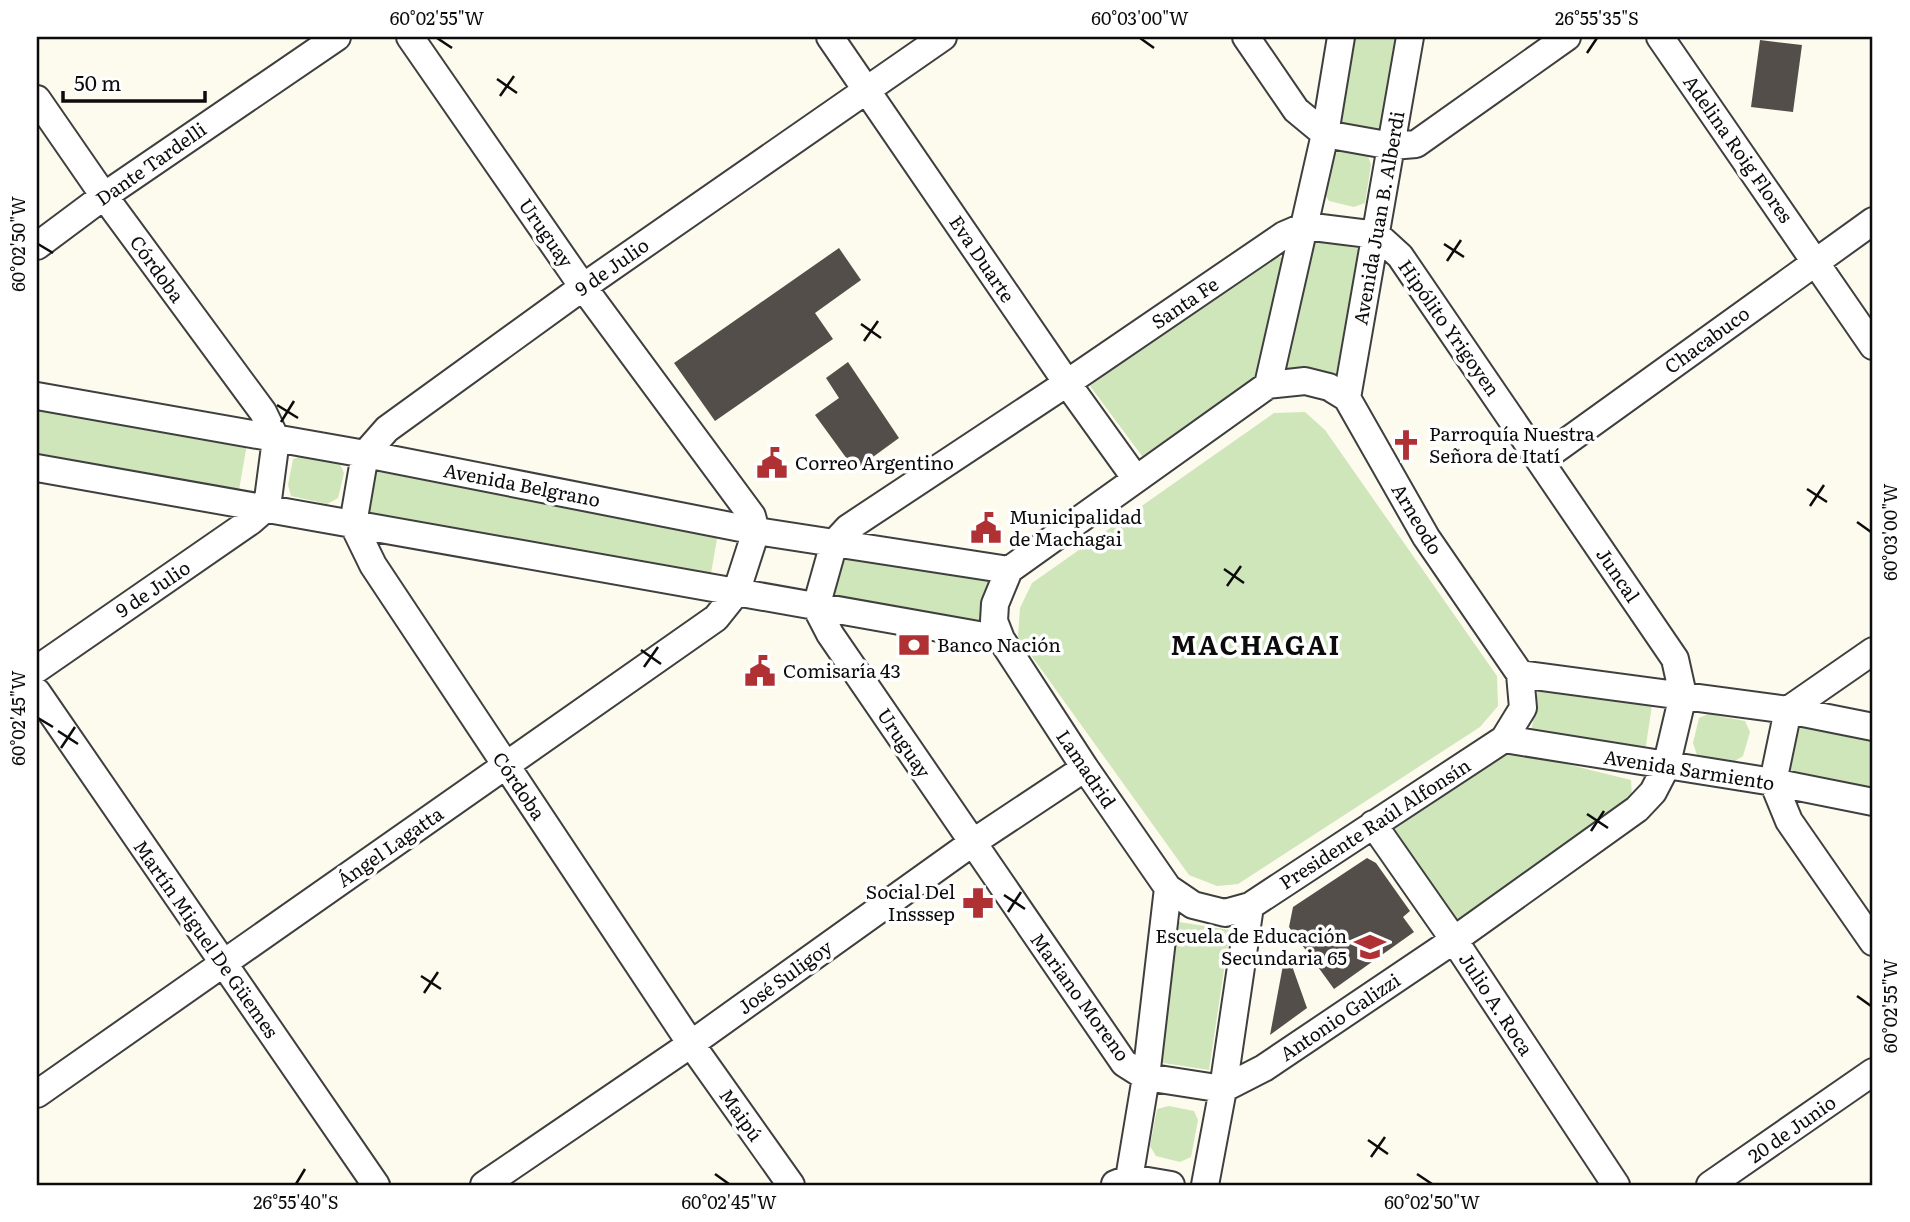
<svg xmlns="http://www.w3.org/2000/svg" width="1910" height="1222" font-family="Literata,serif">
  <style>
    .green { fill: #cfe5ba }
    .building { fill: #544e4a }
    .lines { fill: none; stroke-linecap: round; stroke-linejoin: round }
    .minor-casing { stroke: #3f3f3f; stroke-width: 30 }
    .minor { stroke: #fff; stroke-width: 26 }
    .ticks { fill: none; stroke: #0c0c0c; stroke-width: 2.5 }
    .labels { text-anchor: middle; stroke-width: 7; stroke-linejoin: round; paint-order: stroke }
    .street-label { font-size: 19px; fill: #0c0c0c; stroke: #fff }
    .poi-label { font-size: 19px; fill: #0c0c0c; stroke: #fff; text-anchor: start }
    .district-label { font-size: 26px; font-weight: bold; letter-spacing: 2px; fill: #0c0c0c; stroke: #fff }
    .neatline { fill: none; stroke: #0c0c0c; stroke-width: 2.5 }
    .ticks-label { font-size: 18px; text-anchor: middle; fill: #0c0c0c }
  </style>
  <rect width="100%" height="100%" fill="#fdfbed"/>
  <path class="green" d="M1352 37H1397L1381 131 1337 124Z
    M1343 151 1368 156 1371 165 1365 203 1354 207 1329 201 1323 191 1331 154Z
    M1311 239 1360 249 1335 379 1286 370Z
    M1270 253 1285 259 1260 377 1145 460 1090 386Z
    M37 406 247 444 239 490 37 453Z
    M1305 412 1325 430 1497 676 1498 706 1480 727 1238 884 1217 886 1189 875 1018 637 1020 608 1032 583 1274 413Z
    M302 456 339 462 344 473 338 498 327 504 291 496 288 485 293 459Z
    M373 471 718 533 710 579 365 517Z
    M841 553 992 579 984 625 833 599Z
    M1538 687 1652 705 1645 752 1531 734Z
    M1708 714 1745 721 1750 732 1743 756 1733 762 1697 755 1693 743 1699 718Z
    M1794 725 1873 740V792L1784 775Z
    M1509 750 1631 780 1632 797 1456 923 1393 827Z
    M1179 922 1230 930 1209 1070 1157 1062Z
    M1169 1106 1194 1111 1198 1120 1191 1157 1180 1162 1156 1156 1150 1146 1157 1109Z"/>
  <path class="building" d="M1760 40 1802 45 1793 112 1751 107Z
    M839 248 861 280 815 313 833 339 715 421 674 363Z
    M848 362 899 438 855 470 815 415 839 398 826 378Z
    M1367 858 1376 863 1410 911 1403 917 1414 932 1334 989 1289 927 1293 907Z
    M1286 949 1307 1008 1270 1035Z"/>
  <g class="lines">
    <defs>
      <path id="minor" d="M830 37 1067 383 1136 479
        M1246 37 1296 110 1325 134 1392 146 1416 144 1567 37
        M1660 37 1873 346
        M37 99 104 196 263 412 276 439 267 507 251 521 37 669
        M1305 226 1377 235 1400 256 1675 659 1683 695 1666 767 1653 792 1637 809 1454 940 1264 1068 1223 1089 1146 1077 1124 1063 830 634 816 607 834 543 848 528 1067 383 1284 235Z
        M37 246 104 196 337 37
        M1305 381 1329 387 1347 398 1426 537 1520 674 1523 708 1504 739 1250 906 1225 913 1193 905 1168 888 1085 768 1001 639 994 621 995 604 1009 570 1268 385Z
        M1268 385 1325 134 1341 37
        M37 396 365 454 756 531 1009 570
        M1347 398 1410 37
        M1541 460 1873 221
        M37 468 1001 639
        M1873 651 1788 710 1773 782 1789 821 1873 942
        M1520 674 1788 710 1873 727
        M37 692 376 1185
        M1504 739 1773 782 1873 802
        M1373 824 1454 940 1616 1185
        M37 1094 716 618 736 593 756 531 752 516 583 287 410 37
        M1115 1184 1130 1178 1171 1185
        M484 1185 691 1044 972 843 1085 768
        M791 1185 691 1044 373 565 353 524 365 454 387 429 583 287 943 37
        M1128 1185 1146 1077 1168 888
        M1205 1185 1223 1089 1250 906
        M1710 1185 1873 1072"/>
    </defs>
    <use href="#minor" class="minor-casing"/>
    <use href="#minor" class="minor"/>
  </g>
  <path class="ticks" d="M437 38 452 48M1140 38 1154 48M1587 53 1597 38M497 79 517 93M500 96 514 76M38 244 53 253M1444 244 1464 257M1447 261 1461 240M861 324 881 338M864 341 878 321M277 405 298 418M281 422 294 401M1807 489 1827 502M1810 506 1824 485M1857 522 1871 532M1224 569 1244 583M1227 586 1241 566M641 650 661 664M644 667 658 647M38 718 53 727M58 731 78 744M61 748 75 727M1587 814 1608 828M1591 831 1604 811M1004 895 1025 909M1008 912 1021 892M421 976 441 989M424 993 438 972M1857 996 1871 1006M1368 1140 1388 1154M1371 1157 1385 1137M715 1174 729 1184M1417 1174 1432 1184M296 1184 305 1169"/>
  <defs>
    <symbol id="church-bare" viewBox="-9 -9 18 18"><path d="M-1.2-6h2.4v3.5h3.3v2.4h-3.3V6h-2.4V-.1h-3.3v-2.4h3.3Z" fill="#b03134" stroke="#fff" stroke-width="2.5" paint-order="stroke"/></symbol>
    <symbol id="civic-bare" viewBox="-9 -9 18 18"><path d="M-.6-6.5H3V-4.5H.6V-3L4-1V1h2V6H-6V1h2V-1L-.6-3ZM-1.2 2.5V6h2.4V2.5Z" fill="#b03134" stroke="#fff" stroke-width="2.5" paint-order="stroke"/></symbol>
    <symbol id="bank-bare" viewBox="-9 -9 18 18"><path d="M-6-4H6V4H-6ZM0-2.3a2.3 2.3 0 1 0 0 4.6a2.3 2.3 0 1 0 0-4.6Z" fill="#b03134" stroke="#fff" stroke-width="2.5" paint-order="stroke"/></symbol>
    <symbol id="pharmacy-bare" viewBox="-9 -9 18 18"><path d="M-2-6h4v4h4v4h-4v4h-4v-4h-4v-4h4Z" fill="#b03134" stroke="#fff" stroke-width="2.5" paint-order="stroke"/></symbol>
    <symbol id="school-bare" viewBox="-9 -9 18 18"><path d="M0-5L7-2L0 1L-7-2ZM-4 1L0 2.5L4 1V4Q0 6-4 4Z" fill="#b03134" stroke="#fff" stroke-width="2.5" paint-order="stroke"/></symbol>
  </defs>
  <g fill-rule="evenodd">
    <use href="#church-bare" x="1384" y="423" width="44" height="44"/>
    <use href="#civic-bare" x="750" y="441" width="44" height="44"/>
    <use href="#civic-bare" x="964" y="506" width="44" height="44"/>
    <use href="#bank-bare" x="892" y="623" width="44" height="44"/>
    <use href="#civic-bare" x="738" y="649" width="44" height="44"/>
    <use href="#pharmacy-bare" x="956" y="881" width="44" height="44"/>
    <use href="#school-bare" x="1348" y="925" width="44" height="44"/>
  </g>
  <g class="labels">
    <g class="street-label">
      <text transform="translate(1738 149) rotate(55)" y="7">Adelina Roig Flores</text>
      <text transform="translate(151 164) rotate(-35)" y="7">Dante Tardelli</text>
      <text transform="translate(1379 218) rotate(-80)" y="7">Avenida Juan B. Alberdi</text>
      <text transform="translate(546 233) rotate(55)" y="7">Uruguay</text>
      <text transform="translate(982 259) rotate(56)" y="7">Eva Duarte</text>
      <text transform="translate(612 267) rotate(-35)" y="7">9 de Julio</text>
      <text transform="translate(157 269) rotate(54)" y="7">Córdoba</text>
      <text transform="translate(1185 303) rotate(-34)" y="7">Santa Fe</text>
      <text transform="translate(1449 328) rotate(55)" y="7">Hipólito Yrigoyen</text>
      <text transform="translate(1707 340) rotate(-36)" y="7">Chacabuco</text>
      <text transform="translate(522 485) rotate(11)" y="7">Avenida Belgrano</text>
      <text transform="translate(1417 519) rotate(59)" y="7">Arneodo</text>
      <text transform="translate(1618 575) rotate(56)" y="7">Juncal</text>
      <text transform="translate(153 589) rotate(-34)" y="7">9 de Julio</text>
      <text transform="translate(904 743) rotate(56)" y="7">Uruguay</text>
      <text transform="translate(1086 769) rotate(56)" y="7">Lamadrid</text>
      <text transform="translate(1689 770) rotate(9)" y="7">Avenida Sarmiento</text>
      <text transform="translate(519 786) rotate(56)" y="7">Córdoba</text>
      <text transform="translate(1375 824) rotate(-33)" y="7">Presidente Raúl Alfonsín</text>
      <text transform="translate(390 847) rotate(-35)" y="7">Ángel Lagatta</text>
      <text transform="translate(206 939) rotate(55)" y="7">Martín Miguel De Güemes</text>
      <text transform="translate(785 977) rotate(-36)" y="7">José Suligoy</text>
      <text transform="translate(1080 997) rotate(54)" y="7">Mariano Moreno</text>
      <text transform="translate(1496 1004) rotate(57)" y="7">Julio A. Roca</text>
      <text transform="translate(1340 1017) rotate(-34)" y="7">Antonio Galizzi</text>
      <text transform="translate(741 1115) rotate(55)" y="7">Maipú</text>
      <text transform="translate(1792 1129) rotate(-35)" y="7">20 de Junio</text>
    </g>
    <g class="poi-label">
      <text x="1429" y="441">Parroquía Nuestra<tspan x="1429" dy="22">Señora de Itatí</tspan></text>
      <text x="795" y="470">Correo Argentino</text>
      <text x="1009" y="524">Municipalidad<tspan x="1009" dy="22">de Machagai</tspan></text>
      <text x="937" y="652">Banco Nación</text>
      <text x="783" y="678">Comisaría 43</text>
      <text x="955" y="899" text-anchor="end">Social Del<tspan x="955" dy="22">Insssep</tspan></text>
      <text x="1347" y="943" text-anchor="end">Escuela de Educación<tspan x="1347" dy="22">Secundaria 65</tspan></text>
    </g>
    <g class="district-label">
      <text x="1256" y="655">MACHAGAI</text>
    </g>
  </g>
  <rect width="1910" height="1222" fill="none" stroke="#ffffff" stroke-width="77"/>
  <path d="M63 91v10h142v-10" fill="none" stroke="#0c0c0c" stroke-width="3.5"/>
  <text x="74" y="91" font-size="21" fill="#0c0c0c" stroke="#ffffff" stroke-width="5" paint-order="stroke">50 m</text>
  <rect x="38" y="38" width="1833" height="1146" class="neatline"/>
  <g class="ticks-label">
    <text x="437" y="25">60°02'55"W</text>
    <text x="1140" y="25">60°03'00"W</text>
    <text x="1597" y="25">26°55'35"S</text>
    <text transform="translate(19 244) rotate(-90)" y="6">60°02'50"W</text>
    <text transform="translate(1891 532) rotate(-90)" y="6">60°03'00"W</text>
    <text transform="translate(19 718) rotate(-90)" y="6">60°02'45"W</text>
    <text transform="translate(1891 1006) rotate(-90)" y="6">60°02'55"W</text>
    <text x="296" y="1209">26°55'40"S</text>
    <text x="729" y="1209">60°02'45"W</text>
    <text x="1432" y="1209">60°02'50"W</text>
  </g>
</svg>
